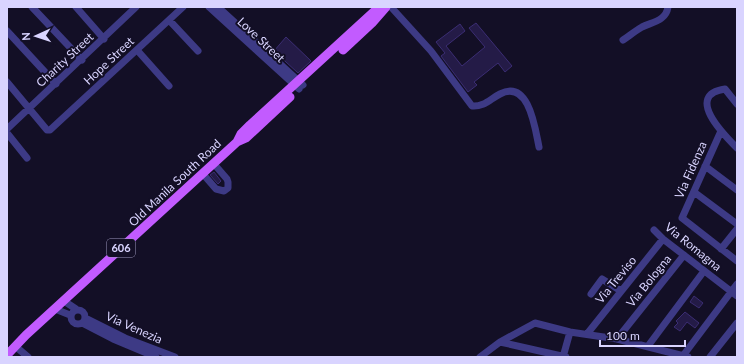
<svg xmlns="http://www.w3.org/2000/svg" width="744" height="364" font-family="Lato,sans-serif">
  <style>
    .building { fill: #241b47; stroke: #3b2d73 }
    .lines { fill: none; stroke-linecap: round; stroke-linejoin: round }
    .minor { stroke: #3d3a85; stroke-width: 7 }
    .major { stroke: #c25bff; stroke-width: 9 }
    .labels { text-anchor: middle; stroke-width: 4; stroke-linejoin: round; paint-order: stroke }
    .shield { fill: #130f26; stroke: #9e99be; stroke-width: 1 }
    .shield-label { font-size: 11px; font-weight: bold; fill: #d9d4ff }
    .street-label { font-size: 12px; fill: #d9d4ff; stroke: #130f26 }
  </style>
  <rect width="100%" height="100%" fill="#130f26"/>
  <path class="building" d="M476 23 512 66 505 72 498 63 474 82 477 85 468 92 441 56 445 53 436 42 460 24 465 31 446 46 462 66 485 47 469 28Z
    M286 37 311 61 298 73 274 51Z
    M214 172 221 181 218 184 210 175Z
    M694 296 703 303 699 308 690 302Z
    M685 312 699 323 695 328 687 322 680 331 674 327 678 323 676 321Z"/>
  <g class="lines">
    <path class="minor" d="M32 7 82 60
      M76 7 104 39
      M209 7 299 89
      M218 7 303 85
      M391 7 431 51 472 106C484 107 490 99 500 94 529 79 535 128 539 147
      M169 20 198 51
      M7 31 56 84
      M623 40C629 36 635 31 642 27 652 22 666 21 668 7
      M137 50 169 86
      M7 82 47 130H50L183 7
      M737 104 725 89C684 95 724 135 737 148
      M7 129 136 7
      M721 131 682 218 737 261
      M7 133 27 158
      M705 166 737 190
      M203 174 216 189 224 191 228 188V182L227 179 214 164
      M694 192 737 224
      M654 230 663 239 737 296
      M721 249 737 229
      M591 294 602 279 621 291
      M64 301 76 309
      M55 309 70 315
      M71 317a7 7 0 1 1 14 0a7 7 0 1 1-14 0Z
      M85 318 125 338 175 357
      M82 323 113 339 156 357
      M587 334 663 239
      M617 339 684 255
      M500 342 566 357
      M15 346 28 357
      M648 346 704 271
      M480 357 500 342 535 323 570 332 617 339 688 357
      M563 357 570 332
      M682 357 737 284
      M710 357 737 323"/>
    <path class="major" d="M343 50 372 23 386 7
      M237 142 246 138 290 97
      M7 355 26 335 237 142 241 134 250 125 379 7"/>
  </g>
  <g class="labels">
    <rect class="shield" x="107" y="239" width="28" height="18" rx="3"/>
    <g class="shield-label">
      <text x="121" y="252">606</text>
    </g>
    <g class="street-label">
      <text transform="translate(261 40) rotate(43)" y="4">Love Street</text>
      <text transform="translate(65 60) rotate(-43)" y="4">Charity Street</text>
      <text transform="translate(109 61) rotate(-43)" y="4">Hope Street</text>
      <text transform="translate(691 170) rotate(-66)" y="4">Via Fidenza</text>
      <text transform="translate(175 183) rotate(-43)" y="4">Old Manila South Road</text>
      <text transform="translate(693 247) rotate(39)" y="4">Via Romagna</text>
      <text transform="translate(616 280) rotate(-51)" y="4">Via Treviso</text>
      <text transform="translate(649 281) rotate(-51)" y="4">Via Bologna</text>
      <text transform="translate(134 328) rotate(24)" y="4">Via Venezia</text>
    </g>
  </g>
  <rect width="744" height="364" fill="none" stroke="#d9d4ff" stroke-width="16"/>
  <g transform="translate(36 36) rotate(267)" stroke="#130f26" stroke-width="3" paint-order="stroke">
  <path d="M0-3L7 15L0 10L-7 15Z" fill="#d9d4ff"/>
  <text y="-6" font-size="11" font-weight="bold" text-anchor="middle" fill="#d9d4ff">N</text>
  </g>
  <path d="M600 340v6h85v-6" fill="none" stroke="#d9d4ff" stroke-width="2"/>
  <text x="606" y="340" font-size="12" fill="#d9d4ff" stroke="#130f26" stroke-width="3" paint-order="stroke">100 m</text>
</svg>
